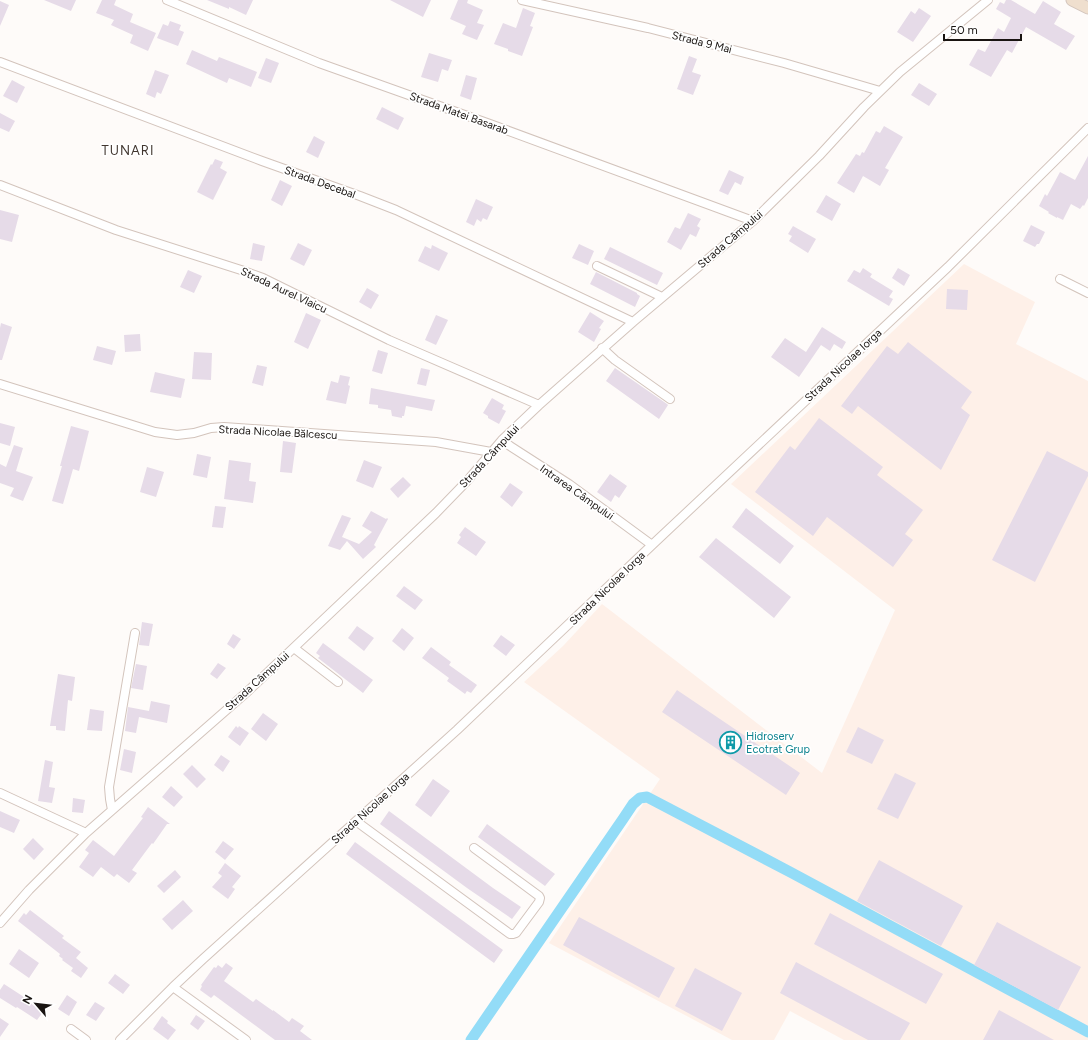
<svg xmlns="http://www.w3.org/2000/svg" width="1088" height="1040" font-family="Figtree,sans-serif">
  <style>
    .built { fill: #fef0e8 }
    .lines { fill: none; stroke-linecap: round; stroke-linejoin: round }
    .canal { stroke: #93dcf7; stroke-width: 11 }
    .building { fill: #e6dbe8 }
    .minor-casing { stroke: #d3c4bc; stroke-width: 10 }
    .secondary-casing { stroke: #d3c4bc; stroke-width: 13 }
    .minor { stroke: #fff; stroke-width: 8 }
    .secondary { stroke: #efdfce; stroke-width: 11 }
    .labels { text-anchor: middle; stroke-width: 3.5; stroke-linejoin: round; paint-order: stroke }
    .street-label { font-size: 11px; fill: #191411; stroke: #fff }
    .culture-label { font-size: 11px; fill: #0d838f; stroke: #fff; text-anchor: start }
    .quarter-label { font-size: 13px; letter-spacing: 1px; fill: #41362f; stroke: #fff }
  </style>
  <rect width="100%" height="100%" fill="#fefbf9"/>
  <path class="built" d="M964 264 1035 302 1016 344 1088 381V1040H844L790 1011 774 1040H732L549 943 660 779 524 682 563 646 602 604 822 773 895 610 731 484Z"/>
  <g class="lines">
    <path class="canal" d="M471 1040 623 819 633 804 640 798 647 797 792 873 1088 1032"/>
  </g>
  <path class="building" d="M44 0H76L71 11Z
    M102 0H116L114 5 133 14 130 22 156 33 148 51 130 43 133 35 111 25 114 20 96 13Z
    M207 0H253L246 15 229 7V9Z
    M390 0H431L423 17Z
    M458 0H468L467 3 483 10 477 23 484 25 477 40 462 34 466 26 450 19Z
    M1006 0H1011L1035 14 1043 1 1061 12 1054 24 1075 36 1066 50 1026 27 1012 53 1007 50 991 77 969 65 978 49 985 52 998 28 1004 32 1011 18 996 9 1000 2 1004 4Z
    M0 1 9 5 0 26Z
    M523 8 535 13 530 26 533 27 522 56 508 51V49L494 44 503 23 516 28Z
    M919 8 931 16 913 42 897 32 911 11 915 14Z
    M170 21 181 25 179 30 184 32 178 46 157 38 163 24 168 26Z
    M192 50 217 61 219 57 257 72 251 87 229 78 227 83 186 64Z
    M429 53 452 60 448 71 442 69 438 82 421 77Z
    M689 56 697 59 692 72 701 75 693 95 677 89Z
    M266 58 279 63 271 83 258 78Z
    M155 70 169 75 161 94 157 92 155 98 146 94Z
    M466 75 477 78 471 100 460 96Z
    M12 80 25 87 17 103 3 96Z
    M919 83 937 94 929 106 911 95Z
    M382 107 404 118 398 130 376 119Z
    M0 113 15 121 9 132 0 128Z
    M884 126 903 137 885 168 889 170 880 186 863 176 854 193 837 183 856 154 860 156 862 152 864 153 876 131 880 133Z
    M314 136 325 142 318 158 306 152Z
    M1088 156V198L1084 206 1083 205 1080 209 1071 204 1063 220 1057 217V218L1048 213 1049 212 1039 206 1045 194 1047 196 1060 172 1075 180Z
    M215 159 223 162 220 168 227 172 213 200 197 192 211 164 212 165Z
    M729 170 744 177 741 185 735 182 728 195 719 191Z
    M280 180 292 186 282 206 271 200Z
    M826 195 841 204 832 221 816 212Z
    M476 199 493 207 487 220 483 218 481 222 477 219 474 226 466 222Z
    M0 210 19 215 12 242 0 239Z
    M688 213 701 219 697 226 700 228 696 237 690 234 681 250 667 242 675 227 680 229Z
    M1031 225 1045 232 1039 244H1037L1035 247 1023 241Z
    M793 226 816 239 808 253 789 241 792 236 788 234Z
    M253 243 265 246 262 261 250 259Z
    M298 243 312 250 304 266 290 259Z
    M579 244 594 251 588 265 572 258Z
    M432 245 448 253 439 271 418 261 425 246 431 249Z
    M610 247 663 273 657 285 604 259Z
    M863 268 872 274 870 277 893 291 889 297 893 299 889 306 847 281 854 270 860 273Z
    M898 268 910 275 904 286 892 278Z
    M188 270 202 276 194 293 180 287Z
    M596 272 637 293V294L640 296 635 307 590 284Z
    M367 288 379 295 371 309 359 302Z
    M947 289 968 290 967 310 946 309Z
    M590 312 604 321 599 328 601 329 594 342 578 332Z
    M306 313 321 320 308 349 294 342Z
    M436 315 448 320 436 345 425 340Z
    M1 323 12 327 2 360H0V328Z
    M822 327 846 342 842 349 834 344 830 351 821 345 799 377 771 357 785 338 806 352Z
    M140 334 141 351 125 352 124 335Z
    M908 342 972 392 961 408 970 415 941 470 858 406 852 414 841 406 887 346 898 354Z
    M97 346 116 351 112 365 93 360Z
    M378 350 388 353 382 374 372 371Z
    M194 352 212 353 211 380 192 379Z
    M257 365 267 367 263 386 252 383Z
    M421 368 430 370 426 386 417 384Z
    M615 368 667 404 668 405 659 419 606 381Z
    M155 372 185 379 181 398 150 392Z
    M340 375 350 377 348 385 350 386 346 404 326 400 331 381 338 383Z
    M371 388 435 400 432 411 406 406 404 416H402V418L392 416 391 410 378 408V405L369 404Z
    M492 398 504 405 502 409 506 411 499 424 488 418V416L483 413Z
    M819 418 883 467 877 475 923 510 905 534 913 540 893 567 827 517 813 536 755 492 790 446 795 450Z
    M0 423 15 427 10 446 0 443Z
    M71 426 89 431 79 471 73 469 63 504 52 501 62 466H60Z
    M283 441 296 443 292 473 280 472Z
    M14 445 23 448 16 471 33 477 23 501 10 496 14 488 0 483V464L6 467Z
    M1047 451 1088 472V476L1035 582 992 560Z
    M197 454 211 457 207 478 193 475Z
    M229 460 251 463 249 481 256 482 253 503 224 499Z
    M364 460 382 467 373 488 356 481Z
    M147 467 164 472 156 497 140 492Z
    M610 474 627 486 619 498 615 495 611 502 597 492Z
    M403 477 411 485 398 498 390 489Z
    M510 483 523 492 512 507 500 497Z
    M215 506 226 507 223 528 212 527Z
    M746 508 794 546 780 564 732 527Z
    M371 511 386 519 387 518 388 519 374 545 376 547 363 559 347 541 340 550 328 546 342 515 351 518 342 537 359 544 372 532 362 526Z
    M465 527 486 542 476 556 457 543 461 537 459 535Z
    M716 538 791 597 774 618 699 557Z
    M404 586 423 600 415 610 396 596Z
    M142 622 153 624 149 646 139 645Z
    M357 626 374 638 364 651 348 638Z
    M402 628 414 638 404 651 392 641Z
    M233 634 241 639 234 649 227 644Z
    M501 635 515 645 506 656 493 646Z
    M323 643 373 680 363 693 318 658 320 656 316 653Z
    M431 647 451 662 449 665 477 685 471 693 467 691 465 694 447 681 449 678 422 658Z
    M218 663 226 668 217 679 210 674Z
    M136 664 147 666 143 690 131 688Z
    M58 674 75 677 72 701 68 700 65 731 56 730V726H50Z
    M677 690 800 773 786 795 662 712Z
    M151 701 170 705 167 723 139 717 136 733 125 731 128 707 149 711Z
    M90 709 104 711 102 731 87 730Z
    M263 713 278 724 266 741 251 729Z
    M236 726 238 728 239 726 249 733 240 746 228 737Z
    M858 727 884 740 872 764 846 752Z
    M124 749 136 752 132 773 120 770Z
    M221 755 230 761 223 772 214 765Z
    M45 760 53 762 49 787 55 788 52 803 38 801Z
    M192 765 206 779 197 788 183 774Z
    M895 773 916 783 898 819 877 809Z
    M433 779 450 791 431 817 415 805Z
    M171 786 183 797 174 807 162 797Z
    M73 798 85 800 83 813 72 812Z
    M148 807 170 824H167L153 844 152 843 132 870 137 873 129 883 117 874 114 877 101 867 93 877 79 867 89 853 85 850 93 840 114 856 143 818 141 817Z
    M0 811 20 820 14 833 0 827Z
    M389 811 493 888 521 907 512 919 467 888 380 824Z
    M487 824 555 874 545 886 478 837Z
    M33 838 44 849 34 860 23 849Z
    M223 841 234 849 225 860 215 852Z
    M355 842 503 950 494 963 346 854Z
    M879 860 963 906 941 946 857 901Z
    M225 863 241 876 232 887 235 889 228 899 212 887 222 876 218 873Z
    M175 870 181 877 164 893 157 886Z
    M183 900 193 911 172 930 162 919Z
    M30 910 64 936 62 938 81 952 76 958 88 968 81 978 71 971 73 968 62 960 63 959 59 956 60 954 18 921 24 913 26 915Z
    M830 913 943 974 926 1004 814 944Z
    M579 917 675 968 659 998 563 945Z
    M997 922 1081 967 1058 1010 974 965Z
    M19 949 39 963 29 978 9 964Z
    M796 962 910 1023 900 1040H868L780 993Z
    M226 963 233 968 224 981 253 1002 256 999 273 1011V1010L289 1022 292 1018 304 1026 300 1031 312 1040H275L214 995 211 998 200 990 202 986 201 985 214 967 216 968 218 965 222 968Z
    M695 968 742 993 722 1031 675 1006Z
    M115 974 130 985 123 994 108 983Z
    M4 984 24 997 23 998 43 1012 37 1020 17 1007 16 1008 0 998V990Z
    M67 995 77 1002 69 1016 58 1009Z
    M95 1002 105 1008 96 1021 86 1015Z
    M999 1010 1054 1040H983Z
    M196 1015 205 1021 198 1030 190 1024Z
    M162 1016 168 1021 167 1023 176 1030 168 1040 153 1029Z
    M0 1018 9 1024 0 1037Z"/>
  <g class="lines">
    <defs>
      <path id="minor" d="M167 0 319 63 490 124 753 221
        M522 0 648 28 784 63 880 91
        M0 62 262 161 360 196 396 210 633 322
        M0 185 116 230 241 270 263 278 389 340 539 405
        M597 266 662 297
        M1060 279 1088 293
        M602 348 615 360 670 399
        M0 384 155 432 177 435 194 433 211 428 224 427 436 442 491 452
        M502 440 510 446 569 484 652 545
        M294 648 338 682
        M0 793 86 833
        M112 810 110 799 109 787 135 633
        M356 821 364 827 510 934H513L516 933 539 902 540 898 539 896 474 848
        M0 923 29 890 86 833 247 692 436 513 467 481 502 440 539 405 633 322 753 221 819 156 864 107 900 72 988 0
        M173 987 246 1040
        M71 1029 86 1040
        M120 1040 173 987 203 959 457 730 652 545 948 267 1088 128"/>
      <path id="secondary" d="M1072 0 1088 8"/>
    </defs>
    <use href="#minor" class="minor-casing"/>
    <use href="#secondary" class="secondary-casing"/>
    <use href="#minor" class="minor"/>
    <use href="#secondary" class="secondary"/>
  </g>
  <defs>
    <symbol id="building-ring" viewBox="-11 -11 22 22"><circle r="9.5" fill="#fff" stroke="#0f9aa8" stroke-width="1.5"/><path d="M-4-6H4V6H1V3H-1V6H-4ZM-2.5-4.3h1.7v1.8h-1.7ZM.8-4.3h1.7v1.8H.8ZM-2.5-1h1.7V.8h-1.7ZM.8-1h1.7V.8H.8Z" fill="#0f9aa8"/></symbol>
  </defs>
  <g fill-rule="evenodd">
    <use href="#building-ring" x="718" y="730" width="25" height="25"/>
  </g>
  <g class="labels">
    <g class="street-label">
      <text transform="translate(702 42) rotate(14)" y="4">Strada 9 Mai</text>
      <text transform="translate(459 113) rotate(20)" y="4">Strada Matei Basarab</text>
      <text transform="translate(320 182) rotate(20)" y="4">Strada Decebal</text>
      <text transform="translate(730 239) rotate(-41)" y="4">Strada Câmpului</text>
      <text transform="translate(284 290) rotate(25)" y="4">Strada Aurel Vlaicu</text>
      <text transform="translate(843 365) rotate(-43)" y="4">Strada Nicolae Iorga</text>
      <text transform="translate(278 432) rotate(3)" y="4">Strada Nicolae Bălcescu</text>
      <text transform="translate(489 456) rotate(-47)" y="4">Strada Câmpului</text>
      <text transform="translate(577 492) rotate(35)" y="4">Intrarea Câmpului</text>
      <text transform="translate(607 588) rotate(-44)" y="4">Strada Nicolae Iorga</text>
      <text transform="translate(257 681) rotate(-42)" y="4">Strada Câmpului</text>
      <text transform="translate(370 808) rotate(-42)" y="4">Strada Nicolae Iorga</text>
    </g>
    <g class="culture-label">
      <text x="746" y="740">Hidroserv<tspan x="746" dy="13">Ecotrat Grup</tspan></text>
    </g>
    <g class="quarter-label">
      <text x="128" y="155">TUNARI</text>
    </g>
  </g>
  <g transform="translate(36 1004) rotate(298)" stroke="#ffffff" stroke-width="3" paint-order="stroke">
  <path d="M0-3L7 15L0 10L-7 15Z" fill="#191411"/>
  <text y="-6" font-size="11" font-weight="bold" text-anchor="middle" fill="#191411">N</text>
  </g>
  <path d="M944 34v6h77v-6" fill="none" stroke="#191411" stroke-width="2"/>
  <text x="950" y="34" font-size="12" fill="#191411" stroke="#ffffff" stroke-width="3" paint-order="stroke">50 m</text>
</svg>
